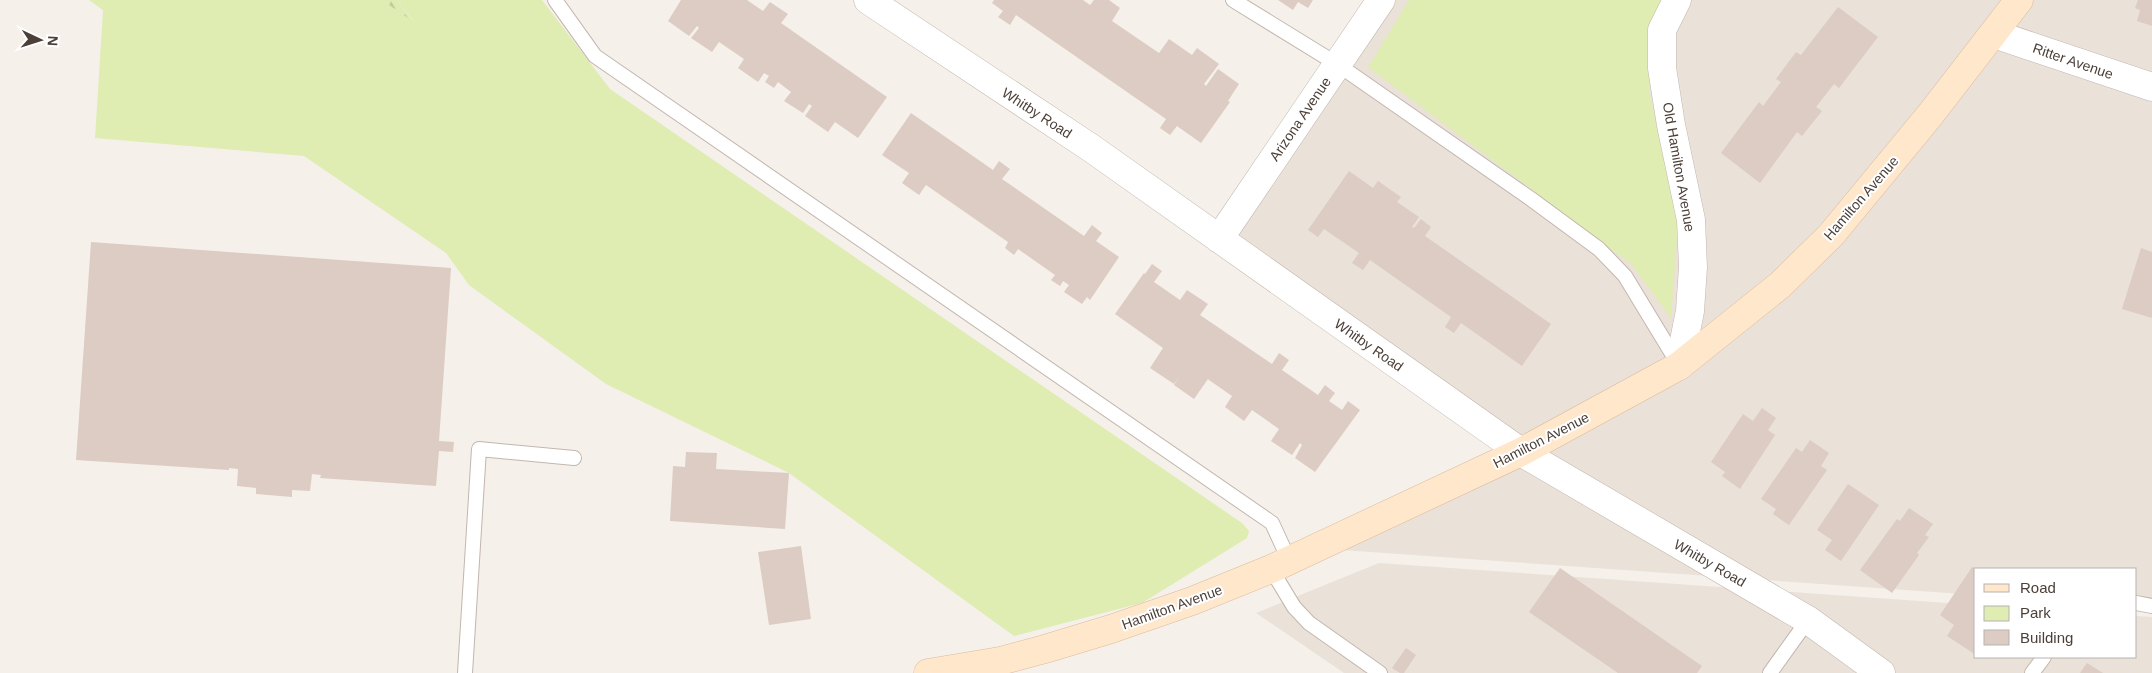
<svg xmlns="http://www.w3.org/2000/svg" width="2152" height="673" font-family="Arial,sans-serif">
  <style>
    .residential { fill: #eae1d9 }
    .green { fill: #dfecb2 }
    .forest { fill: url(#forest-firs) }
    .building { fill: #dcccc3 }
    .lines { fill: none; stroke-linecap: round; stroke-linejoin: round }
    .lane-casing { stroke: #c3b6ad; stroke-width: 16 }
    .street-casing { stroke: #c3b6ad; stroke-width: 29 }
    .secondary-casing { stroke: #dbbb9b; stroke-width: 29 }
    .lane { stroke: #fff; stroke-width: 14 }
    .street { stroke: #fff; stroke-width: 28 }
    .secondary { stroke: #ffe7cc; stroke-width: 28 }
    .labels { text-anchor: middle; stroke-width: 4; stroke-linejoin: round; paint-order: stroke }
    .street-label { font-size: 14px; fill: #4b3f38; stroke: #fff }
  </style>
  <defs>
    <pattern id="forest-firs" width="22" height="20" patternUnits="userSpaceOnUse" patternTransform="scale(1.25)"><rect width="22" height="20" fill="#dfecb2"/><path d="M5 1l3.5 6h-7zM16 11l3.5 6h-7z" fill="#c1cb9a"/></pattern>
  </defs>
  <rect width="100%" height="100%" fill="#f6f0eb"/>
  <path class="residential" d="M1381 0H2152V608L2136 607V569H1976V595L1314 548 1521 452 1219 239Z
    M1379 563 1976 605V657H2136V616L2152 617V673H1344L1256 613Z"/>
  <path class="green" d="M89 0H382L414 21 397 0H542L610 89 1242 523 1249 531 1247 538 1142 603 1014 636 789 473 606 384 469 285 446 253 304 156 95 138 103 10Z
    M1409 0H1682L1649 90 1678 226 1671 318 1631 264 1368 67Z"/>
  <path class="forest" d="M382 0H397L415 23Z"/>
  <path class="building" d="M681 0H747L763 11 770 2 788 14 781 23 887 97 858 138 835 122 828 132 805 116 812 106 809 104 803 113 784 101 791 92 778 82 774 88 765 82 769 76 764 73 758 82 738 68 744 59 719 42 712 52 691 38 699 28 697 26 689 36 668 21Z
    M994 0H1083L1090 5 1094 0H1109L1120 8 1112 21 1159 53 1169 39 1192 55 1197 48 1219 64 1204 84 1206 86 1218 69 1239 84 1228 101 1230 102 1201 143 1177 126 1170 135 1160 128 1166 119 1016 15 1010 25 998 17 1003 11 992 3Z
    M1278 0H1313L1308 8 1298 2 1293 10Z
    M2138 0H2152V26L2137 21 2140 10 2135 8Z
    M1838 7 1878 37 1839 88 1834 84 1816 107 1822 111 1802 136 1797 132 1760 183 1721 153 1759 102 1763 106 1781 82 1776 79 1796 52 1801 55Z
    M911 113 993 170 999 161 1010 169 1002 179 1084 236 1092 225 1102 233 1096 241 1119 257 1090 300 1087 297 1082 304 1064 292 1069 285 1063 281 1060 286 1051 280 1055 275 1018 249 1014 255 1005 248 1008 242 926 185 919 195 902 183 909 173 882 155Z
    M1349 171 1373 188 1378 181 1401 197 1397 202 1419 217 1412 227 1414 228 1421 219 1431 227 1425 236 1551 324 1522 366 1461 323 1454 333 1445 327 1451 317 1370 260 1363 270 1352 263 1359 253 1324 229 1318 237 1308 230Z
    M91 242 451 268 439 441 454 442 453 452 439 451 436 486 320 478 321 475 312 474 310 491 292 490V497L256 494V488L237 486 238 469 229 468V470L76 460Z
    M2141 248 2152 252V318L2122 309Z
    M1152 264 1162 271 1154 282 1180 300 1187 290 1208 304 1200 315 1272 364 1279 353 1289 360 1282 370 1318 395 1325 385 1335 393 1329 401 1342 410 1348 401 1360 410 1315 472 1295 458 1302 445 1300 443 1292 455 1271 441 1279 429 1252 410 1244 421 1225 407 1232 396 1209 380 1208 379 1194 399 1174 385 1180 375 1174 384 1150 368 1163 348 1115 314 1144 273 1145 274Z
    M1762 408 1776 418 1768 430 1775 435 1740 489 1722 476 1725 472 1711 462 1743 414 1753 421Z
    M1810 440 1829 453 1821 466 1827 470 1789 525 1773 514 1776 509 1761 499 1796 448 1802 452Z
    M686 452 717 453 716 469 789 473 785 529 670 521 673 466 685 467Z
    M1848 484 1879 505 1841 561 1825 550 1832 540 1817 530Z
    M1909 508 1933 524 1925 535 1929 537 1917 553 1919 555 1892 593 1860 570 1897 519 1900 521Z
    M801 546 811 619 769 625 758 552Z
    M1972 567 1976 569V655L1947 636 1954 625 1940 615Z
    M1560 568 1702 666 1697 673H1618L1529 612Z
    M1406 648 1416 655 1404 673H1400L1392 668Z
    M2087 663 2103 673H2080Z"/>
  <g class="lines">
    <defs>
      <path id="lane" d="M555 0 595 56 1272 523 1289 560
        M1233 0 1337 64 1531 199 1599 249 1625 276 1679 365
        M1271 569 1294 607 1309 623 1380 673
        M2136 603 2152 606
        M465 673 479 449 574 458
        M1770 673 1808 620
        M2032 673 2044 657"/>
      <path id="street" d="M868 0 1091 148 1521 452 1808 620 1881 673
        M1677 0 1662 30V68L1671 125 1691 220 1693 267 1690 311 1679 366
        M1994 34 2152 87
        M1219 239 1381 0"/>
      <path id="secondary" d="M928 673 1000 661 1045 649 1111 629 1192 601 1271 569 1521 452 1679 366 1780 285 1831 235 1930 115 2019 0"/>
    </defs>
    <use href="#lane" class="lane-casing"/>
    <use href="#street" class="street-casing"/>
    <use href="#secondary" class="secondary-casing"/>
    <use href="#lane" class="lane"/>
    <use href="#street" class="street"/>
    <use href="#secondary" class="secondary"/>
  </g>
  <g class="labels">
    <g class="street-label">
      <text transform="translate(2073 61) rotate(19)" y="5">Ritter Avenue</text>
      <text transform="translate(1037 113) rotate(33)" y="5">Whitby Road</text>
      <text transform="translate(1300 119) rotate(-56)" y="5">Arizona Avenue</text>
      <text transform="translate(1679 167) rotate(80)" y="5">Old Hamilton Avenue</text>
      <text transform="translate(1861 198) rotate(-49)" y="5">Hamilton Avenue</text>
      <text transform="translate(1369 345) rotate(35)" y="5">Whitby Road</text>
      <text transform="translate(1541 440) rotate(-27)" y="5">Hamilton Avenue</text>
      <text transform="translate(1710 563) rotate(30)" y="5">Whitby Road</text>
      <text transform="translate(1172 607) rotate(-20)" y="5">Hamilton Avenue</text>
    </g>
  </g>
  <rect x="1974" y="568" width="162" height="90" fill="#ffffff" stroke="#b7b2af"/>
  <rect x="1984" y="584" width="25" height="8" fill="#ffe7cc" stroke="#b7b2af"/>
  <text x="2020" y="593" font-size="15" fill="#4b3f38">Road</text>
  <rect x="1984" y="606" width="25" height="15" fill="#dfecb2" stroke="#b7b2af"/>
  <text x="2020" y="618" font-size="15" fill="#4b3f38">Park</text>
  <rect x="1984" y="630" width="25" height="15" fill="#dcccc3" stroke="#b7b2af"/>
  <text x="2020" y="643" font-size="15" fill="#4b3f38">Building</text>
  <g transform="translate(40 40) rotate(94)" stroke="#ffffff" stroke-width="4" paint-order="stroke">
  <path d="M0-4L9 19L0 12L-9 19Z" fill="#4b3f38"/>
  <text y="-8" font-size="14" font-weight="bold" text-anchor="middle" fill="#4b3f38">N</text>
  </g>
</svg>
